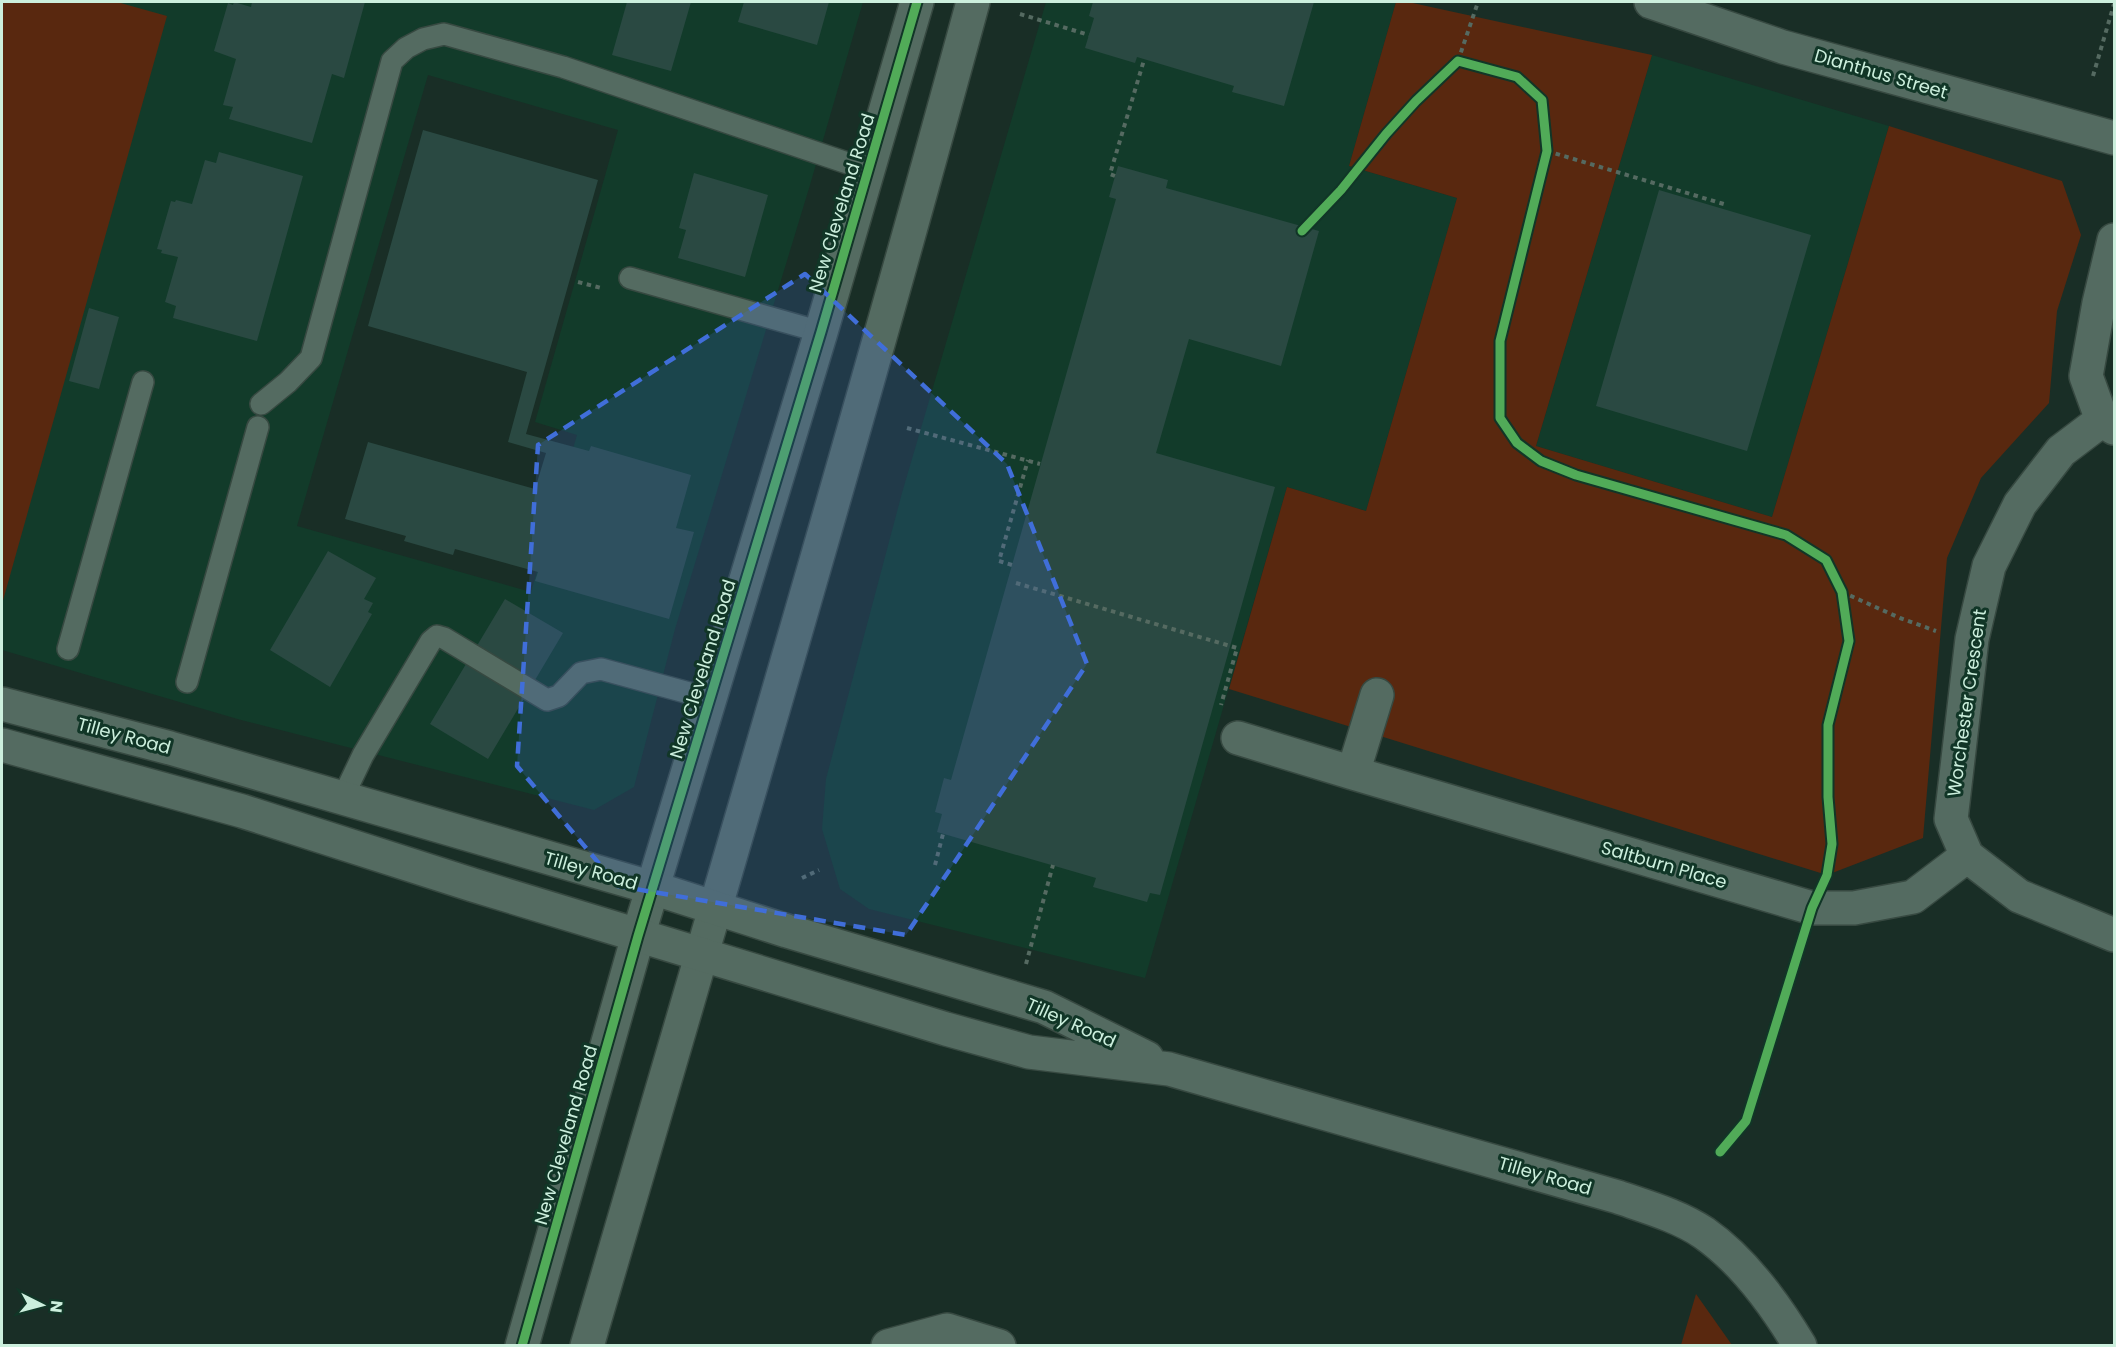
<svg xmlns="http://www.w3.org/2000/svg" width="2116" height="1347" font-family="Poppins,sans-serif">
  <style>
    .built { fill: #123b2a; fill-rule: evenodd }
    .green { fill: #59280f }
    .building { fill: #2a4942 }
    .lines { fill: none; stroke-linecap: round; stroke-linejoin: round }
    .service-casing { stroke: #374941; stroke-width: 24 }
    .minor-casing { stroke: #374941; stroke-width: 36 }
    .tertiary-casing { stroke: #374941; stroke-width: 36 }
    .secondary-casing { stroke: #374941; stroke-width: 36 }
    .path { stroke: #556a61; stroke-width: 4; stroke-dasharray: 4.5 4.5; stroke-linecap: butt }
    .service { stroke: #546b61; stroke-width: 21 }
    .minor { stroke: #546b61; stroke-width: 33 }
    .tertiary { stroke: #546b61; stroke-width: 33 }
    .secondary { stroke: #546b61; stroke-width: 33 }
    .cycleway-casing { stroke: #113627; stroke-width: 13 }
    .cycleway { stroke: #51ab58; stroke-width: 9 }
    .marked { fill: #406ed9; fill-opacity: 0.2; stroke: #406ed9; stroke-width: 4.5; stroke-dasharray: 12 8; stroke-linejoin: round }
    .labels { text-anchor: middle; stroke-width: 6; stroke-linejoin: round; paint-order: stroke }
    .street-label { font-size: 18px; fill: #ccefdd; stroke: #113627 }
  </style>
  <rect width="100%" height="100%" fill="#192e26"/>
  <path class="built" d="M2 2H863L810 185 675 629 634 787 594 810 241 720 2 650ZM428 75 618 130 535 422 577 435 531 592 297 526Z
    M1046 2H1396L1349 166 1457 198 1366 511 1287 487 1145 978 869 909 840 889 822 829 826 779 902 493Z
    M1652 55 1889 126 1772 517 1536 446Z"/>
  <path class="green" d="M2 2H117L167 16 2 604Z
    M1396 2H1408L1652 55 1536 446 1772 517 1889 126 2062 181 2081 235 2057 311 2049 403 1981 478 1947 558 1923 838 1827 875 1229 689 1287 487 1366 511 1457 198 1349 166Z
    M1696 1294 1732 1345H1681Z"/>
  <path class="building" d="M234 2 251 7 252 2H365L344 78 332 74 312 143 229 119 233 107 223 105 236 59 214 51 228 3 233 5Z
    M627 2H691L671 71 612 55Z
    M744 2H829L817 45 738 22Z
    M1093 2H1314L1284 106 1232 92 1234 86 1137 57 1135 63 1085 48 1094 18 1089 16Z
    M423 130 598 180 526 434 589 451 591 446 691 475 676 528 694 532 669 619 535 581 538 572 455 549 453 555 404 541 406 536 345 519 368 442 535 489 546 453 508 442 527 372 368 326Z
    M219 152 303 176 257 341 173 318 176 306 165 302 178 257 161 253 162 250 157 249 171 201 175 202 176 200 192 204 205 160 216 163Z
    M1118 166 1168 180 1166 188 1319 231 1281 366 1189 339 1156 453 1275 487 1160 895 1150 893 1147 902 1093 887 1096 878 937 832 942 814 935 812 944 778 951 780 1116 199 1109 197Z
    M694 173 768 195 745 277 678 258 686 230 679 228Z
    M1659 190 1811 235 1747 451 1596 406Z
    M89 308 119 317 99 389 69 381Z
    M328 551 376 578 364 599 373 603 368 612 372 614 330 687 270 650Z
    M505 599 563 633 488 759 430 724Z"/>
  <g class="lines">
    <defs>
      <path id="service" d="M630 278 821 332
        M261 404 288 382 311 358 392 61 406 48 423 39 444 34 563 67 868 170
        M68 649 143 382
        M187 682 258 427
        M342 799 363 755 431 641 437 636 444 638 547 700 559 696 581 673 601 669 711 699"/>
      <path id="minor" d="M2114 240 2099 303 2086 376 2102 420 2114 428
        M2102 420 2061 451 2020 504 1989 566 1972 639 1951 819 1967 856 2019 896 2114 935
        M1238 738 1353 773 1812 908H1854L1913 897 1967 856
        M1353 773 1377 695
        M888 1346 947 1330 999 1346"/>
      <path id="tertiary" d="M1651 2 1783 47 2114 138
        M522 1346 638 936 821 332 917 2
        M587 1346C718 898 851 451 973 2"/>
      <path id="secondary" d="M2 704 170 748 653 888 787 931 1044 1007 1147 1058
        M2 745 242 811 473 885 946 1029 1029 1052 1169 1069 1618 1197C1647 1207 1679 1216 1704 1233 1744 1261 1775 1304 1800 1346"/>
    </defs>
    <use href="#service" class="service-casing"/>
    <use href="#minor" class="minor-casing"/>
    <use href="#tertiary" class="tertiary-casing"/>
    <use href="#secondary" class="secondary-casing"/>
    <path class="path" d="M1020 14 1089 35
      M1458 61 1477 5
      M2093 76 2114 4
      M1547 151 1727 205
      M1115 176 1110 174 1144 60
      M578 282 601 288
      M907 428 1040 464
      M1012 565 999 561 1028 460
      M1016 583 1237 648 1221 705
      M1842 592 1900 618 1936 631
      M935 865 943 834
      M802 878 819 870
      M1026 964 1053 865"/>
    <use href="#service" class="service"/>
    <use href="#minor" class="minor"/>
    <use href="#tertiary" class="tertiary"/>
    <use href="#secondary" class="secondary"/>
    <defs>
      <path id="cycleway" d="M1302 231 1341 190 1386 134 1416 101 1458 61 1517 77 1542 100 1547 151 1500 341V418L1517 443 1541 461 1576 475 1786 535 1826 560 1842 592 1849 641 1828 725V797L1832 844 1827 875 1812 908 1746 1121 1720 1152
        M522 1346 638 936 821 332 917 2"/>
    </defs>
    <use href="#cycleway" class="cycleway-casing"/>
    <use href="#cycleway" class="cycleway"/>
  </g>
  <path class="marked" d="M805 274 1007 464 1087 664 906 935 618 886 517 766 538 445Z"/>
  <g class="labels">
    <g class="street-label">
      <text transform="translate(1881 74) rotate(16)" y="6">Dianthus Street</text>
      <text transform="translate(842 203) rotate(-73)" y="6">New Cleveland Road</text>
      <text transform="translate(703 669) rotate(-73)" y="6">New Cleveland Road</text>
      <text transform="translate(1967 703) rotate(-82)" y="6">Worchester Crescent</text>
      <text transform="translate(124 736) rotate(15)" y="6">Tilley Road</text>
      <text transform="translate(1664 865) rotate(16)" y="6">Saltburn Place</text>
      <text transform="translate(591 871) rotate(16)" y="6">Tilley Road</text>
      <text transform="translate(1071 1023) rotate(24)" y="6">Tilley Road</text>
      <text transform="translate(566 1135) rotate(-74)" y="6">New Cleveland Road</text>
      <text transform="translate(1545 1176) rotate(16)" y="6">Tilley Road</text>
    </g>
  </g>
  <rect width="2116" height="1347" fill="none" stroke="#ccefdd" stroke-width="6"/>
  <g transform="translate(42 1305) rotate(96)" stroke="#113627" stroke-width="4.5" paint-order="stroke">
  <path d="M0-4.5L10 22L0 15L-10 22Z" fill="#ccefdd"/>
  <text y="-9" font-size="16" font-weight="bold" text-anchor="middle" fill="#ccefdd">N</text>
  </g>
</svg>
